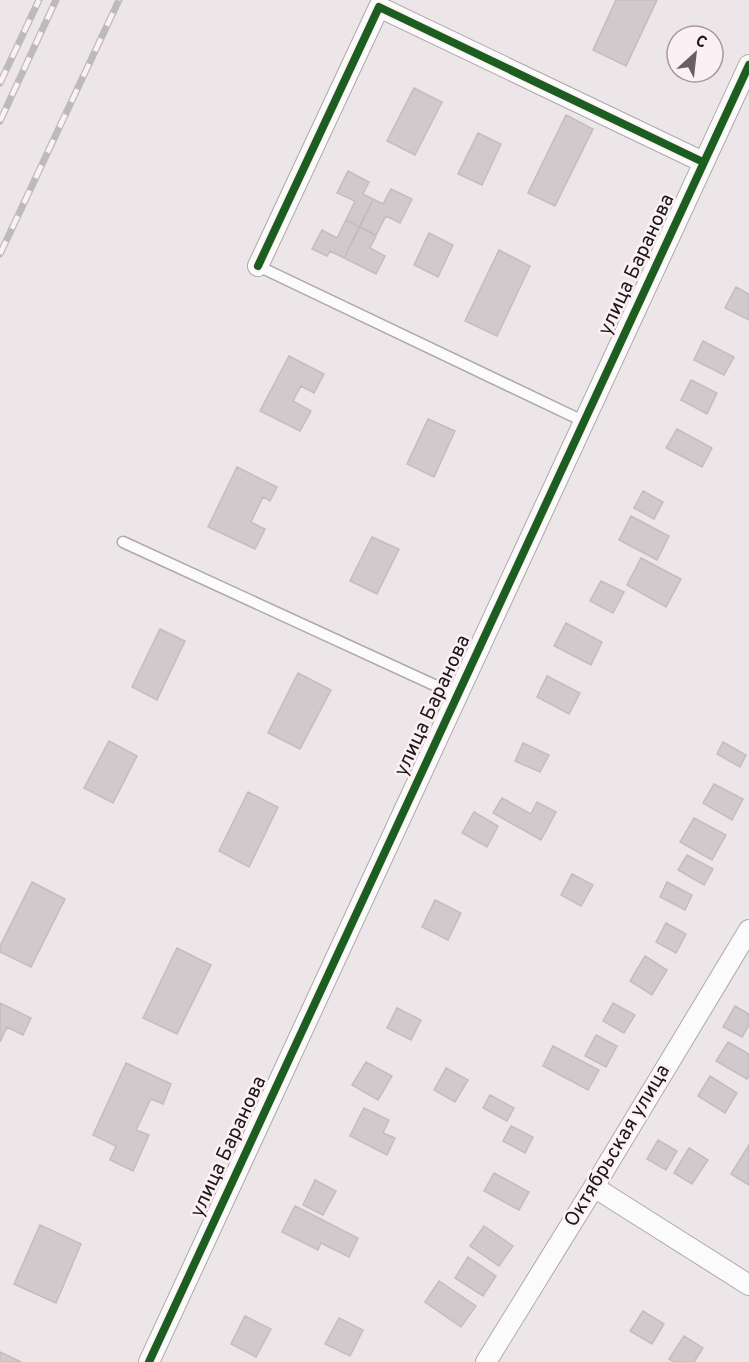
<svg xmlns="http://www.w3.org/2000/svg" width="749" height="1362" font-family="Overpass,sans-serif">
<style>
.building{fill:#d0cacc;stroke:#c3bdbe;stroke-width:1.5}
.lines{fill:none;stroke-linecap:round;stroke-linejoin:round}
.service-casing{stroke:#aea9aa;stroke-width:13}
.minor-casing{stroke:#aea9aa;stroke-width:22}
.service{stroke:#fcfbfc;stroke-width:10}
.minor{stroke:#fcfbfc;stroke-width:20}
.rail-casing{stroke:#bcbbbb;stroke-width:7}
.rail{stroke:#fdf0f4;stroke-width:4.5;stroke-dasharray:14;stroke-linecap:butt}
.cycleway-casing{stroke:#fdf0f4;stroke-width:11}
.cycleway{stroke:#1b5e20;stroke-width:8}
.labels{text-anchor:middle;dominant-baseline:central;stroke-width:5;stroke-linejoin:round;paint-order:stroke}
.street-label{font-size:20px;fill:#1c1819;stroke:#fdf0f4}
</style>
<rect width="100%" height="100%" fill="#ede6e8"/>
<path class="building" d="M616,0H657L626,66L593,50Z
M414,88L442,102L415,155L387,141Z
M566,115L593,129L555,206L528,193Z
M478,133L501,144L482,185L458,174Z
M348,171L369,182L363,194L373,199L359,227L346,220L355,201L337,193Z
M391,189L412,199L400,223L386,216L376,235L360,227L373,199L383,204Z
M346,220L359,227L344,258L330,251L327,256L312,249L322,230L337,238Z
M360,227L376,236L370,248L385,256L376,274L344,258Z
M429,233L453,245L438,277L414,265Z
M499,250L530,266L497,336L465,321Z
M736,287L749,294V320L725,308Z
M703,341L734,357L724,375L694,360Z
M289,356L324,374L314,393L301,386L293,401L311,411L300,431L260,411Z
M691,380L717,393L707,414L681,400Z
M428,419L455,431L434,477L407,464Z
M677,429L712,448L702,467L666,448Z
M237,467L277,487L270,501L263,497L251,522L265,529L255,549L208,527Z
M643,491L663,502L654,519L634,508Z
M631,516L669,536L657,560L619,540Z
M372,537L399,549L377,594L350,581Z
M641,558L681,579L666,607L627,585Z
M601,581L624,592L613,613L590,601Z
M566,623L602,642L591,665L554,646Z
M160,629L185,641L157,700L132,687Z
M298,673L331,690L300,749L268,733Z
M547,676L580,693L569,714L537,697Z
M109,741L137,756L113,803L84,788Z
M723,742L746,755L740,767L717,754Z
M523,743L549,755L540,772L515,761Z
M714,784L743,799L732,820L703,803Z
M248,792L278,807L249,867L219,851Z
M502,798L531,814L537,802L556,812L541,840L493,813Z
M474,812L498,826L487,847L462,833Z
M694,818L726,835L712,860L680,842Z
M687,855L713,869L704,885L678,870Z
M572,874L593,885L581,906L561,895Z
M32,882L65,899L31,967L0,952V946Z
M667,882L692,895L685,910L660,897Z
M435,900L461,913L448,940L422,927Z
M666,923L686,934L676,953L656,942Z
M177,948L211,965L177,1034L143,1018Z
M645,956L667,970L652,995L630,981Z
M0,1003L31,1018L23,1035L7,1027L0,1042Z
M613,1003L635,1015L624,1033L603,1021Z
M735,1006L749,1014V1025L742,1037L723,1027Z
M397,1008L421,1020L411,1040L387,1028Z
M596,1035L617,1046L606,1067L585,1056Z
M728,1042L749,1054V1076L747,1079L716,1061Z
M553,1046L599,1070L588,1090L543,1066Z
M366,1062L392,1076L378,1100L352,1085Z
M126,1063L171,1084L163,1104L151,1099L136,1130L149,1135L133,1171L110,1160L116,1146L93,1135Z
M446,1068L468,1080L455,1102L434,1090Z
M710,1076L737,1093L725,1113L698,1096Z
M490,1095L514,1108L507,1121L483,1108Z
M364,1108L389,1120L383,1133L395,1138L387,1155L350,1136Z
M511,1126L533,1137L525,1153L503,1141Z
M658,1140L677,1151L666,1170L647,1159Z
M749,1145V1185L731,1174Z
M689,1148L708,1160L692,1184L674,1173Z
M494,1173L529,1192L519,1210L484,1191Z
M315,1180L336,1191L323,1215L303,1205Z
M295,1206L358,1238L349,1257L321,1243L318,1250L282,1232Z
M40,1225L81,1244L56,1303L14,1284Z
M484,1226L513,1246L499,1266L470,1246Z
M468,1257L496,1276L483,1296L455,1278Z
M439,1281L476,1306L461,1327L425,1302Z
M643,1311L664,1324L652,1344L630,1331Z
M245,1316L271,1329L256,1357L231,1344Z
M339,1318L363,1330L350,1356L325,1344Z
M684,1336L703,1348L694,1362H674L669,1359Z
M0,1352L21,1362H0Z"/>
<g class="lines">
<defs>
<path id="service" d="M258,266L583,421
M123,542L456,695"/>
<path id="minor" d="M258,266L379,7L703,162
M594,1187L749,1285
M149,1362L749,65
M486,1362L594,1187L749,930"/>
</defs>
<use href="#service" class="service-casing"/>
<use href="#minor" class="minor-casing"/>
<use href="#service" class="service"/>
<use href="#minor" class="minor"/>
<defs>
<path id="rail" d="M0,83L39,0
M0,121L56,0
M0,254L119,0"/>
</defs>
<use href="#rail" class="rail-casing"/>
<use href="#rail" class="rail"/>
<defs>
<path id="cycleway" d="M258,266L379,7L703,162
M149,1362L749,65"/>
</defs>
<use href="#cycleway" class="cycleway-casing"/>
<use href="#cycleway" class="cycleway"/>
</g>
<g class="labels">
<g class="street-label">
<text transform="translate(637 265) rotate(-65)">улица Баранова</text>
<text transform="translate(433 706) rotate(-65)">улица Баранова</text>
<text transform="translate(618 1146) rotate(-59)">Октябрьская улица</text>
<text transform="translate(229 1147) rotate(-65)">улица Баранова</text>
</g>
</g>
<g transform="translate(695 54) rotate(27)"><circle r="28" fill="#fdf0f4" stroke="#a39a9c" stroke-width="1.5"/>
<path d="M0-4.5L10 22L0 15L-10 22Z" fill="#656061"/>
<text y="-9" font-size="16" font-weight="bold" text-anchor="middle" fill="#1c1819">С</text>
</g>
</svg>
